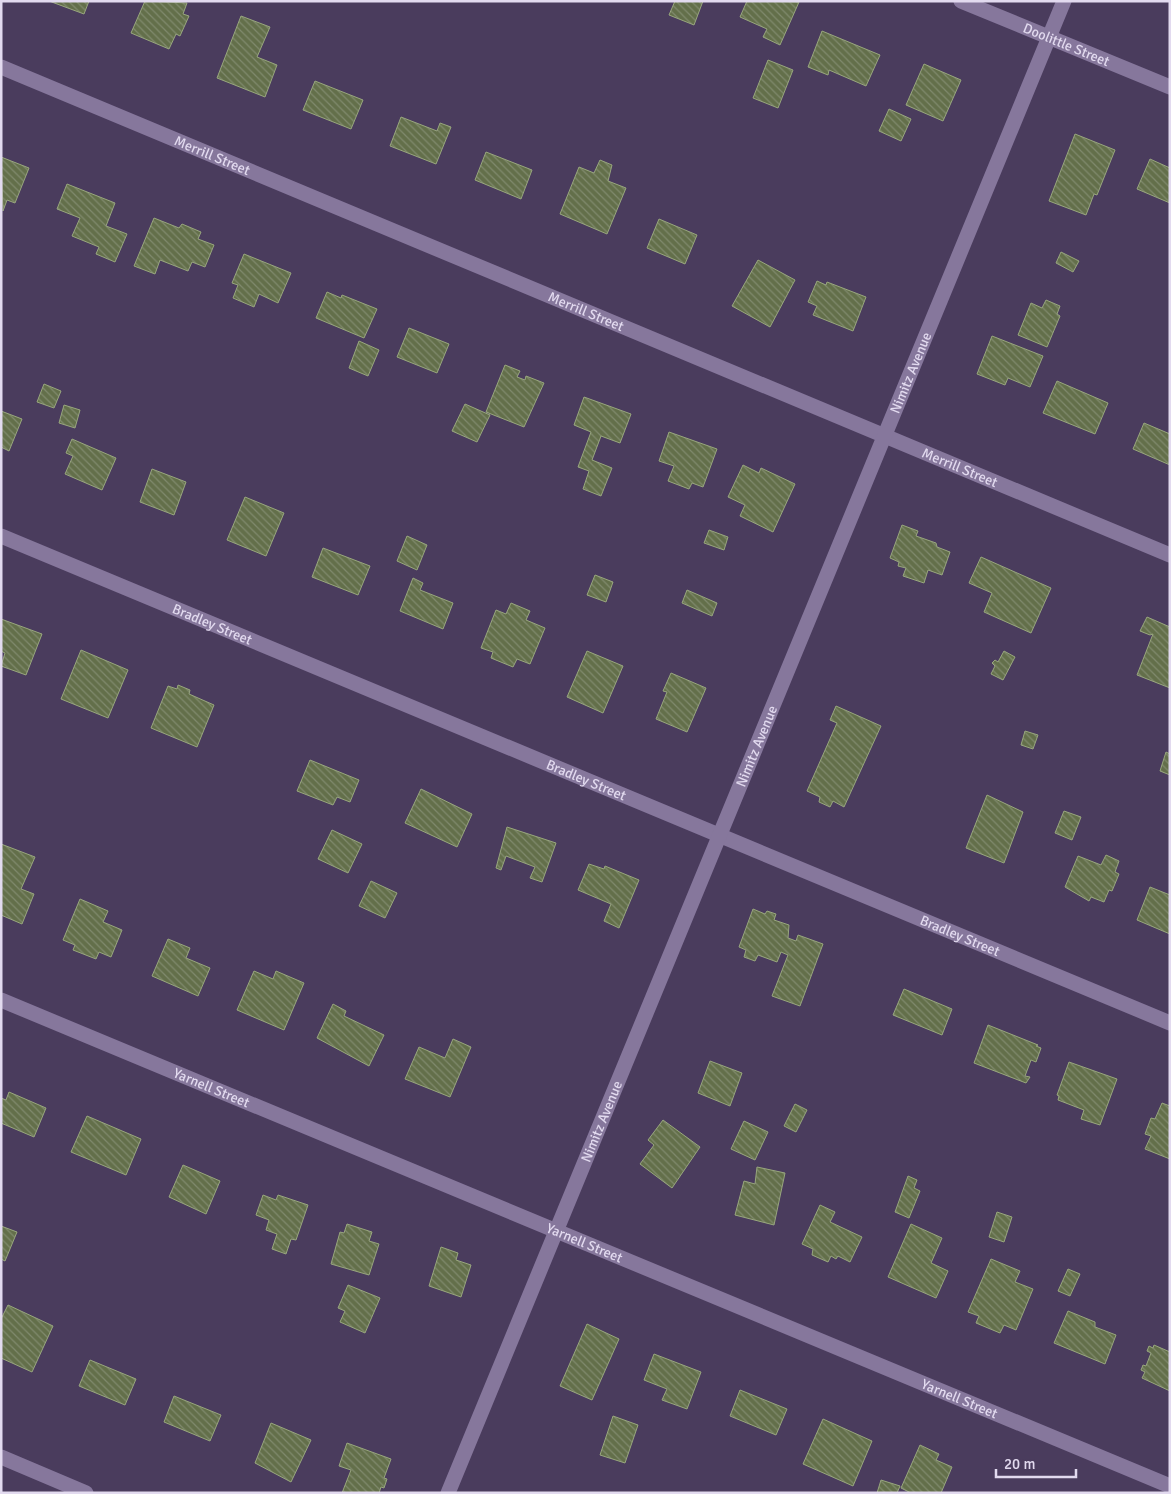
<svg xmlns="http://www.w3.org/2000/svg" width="1171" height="1494" font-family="Signika,sans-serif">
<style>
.building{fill:url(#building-back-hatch);stroke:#98a67e}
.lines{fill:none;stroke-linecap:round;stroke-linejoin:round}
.minor{stroke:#86779c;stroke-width:15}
.labels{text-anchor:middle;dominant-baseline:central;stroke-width:4;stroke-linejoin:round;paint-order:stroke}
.street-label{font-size:14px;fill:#e2daef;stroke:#4a3c5d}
</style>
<defs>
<pattern id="building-back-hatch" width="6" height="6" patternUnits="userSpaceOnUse" patternTransform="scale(1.25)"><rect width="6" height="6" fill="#636f4a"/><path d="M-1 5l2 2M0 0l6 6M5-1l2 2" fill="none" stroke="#808a6d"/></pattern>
</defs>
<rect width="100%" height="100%" fill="#4a3c5d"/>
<path class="building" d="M49,1H89L84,14Z
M145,1L187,3L183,14L189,16L180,36L176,34L169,49L131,33Z
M675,1H703L694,25L669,15Z
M747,1L799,2L780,45L763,37L767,29L740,17Z
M241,16L270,27L257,57L277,65L265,97L217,78Z
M822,31L880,55L866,86L829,70L828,75L808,67Z
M768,60L793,70L778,108L753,98Z
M924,64L961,80L943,121L906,105Z
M315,81L363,100L351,129L303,110Z
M889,109L911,119L901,141L879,131Z
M401,117L437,131L440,123L451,127L436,164L390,146Z
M1075,134L1115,150L1097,195L1094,194L1086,215L1049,201Z
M486,152L532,170L521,199L475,180Z
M1,157L29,168L15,203L7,200L3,211Z
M1150,159L1170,168V203L1137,189Z
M600,160L612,165L608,181L626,188L607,234L560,214L579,167L594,173Z
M67,184L115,203L106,226L127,234L115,262L96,254L99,247L72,236L80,218L57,209Z
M154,218L179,228L182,224L201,232L198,239L214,245L205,267L192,262L188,271L160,260L155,274L134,266Z
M659,219L697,235L685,264L647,248Z
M1061,252L1079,261L1073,272L1056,263Z
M244,254L291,273L278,303L259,294L254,307L233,298L238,285L232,283Z
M758,260L795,280L770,327L732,306Z
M817,281L826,285L827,282L866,297L853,331L813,315L817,306L808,302Z
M327,292L341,298L342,295L377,309L364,338L316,318Z
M1046,300L1060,306L1057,314L1060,316L1047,347L1018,335L1031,303L1042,308Z
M409,328L449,344L437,373L397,357Z
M992,336L1043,356L1030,387L1008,378L1005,385L977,374Z
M359,341L379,350L368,376L349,368Z
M505,365L520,371L517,377L525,380L526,376L544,383L524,427L486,412Z
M1057,381L1108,403L1095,434L1043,413Z
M44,384L61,391L54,408L37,402Z
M584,397L631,414L620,443L601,436L592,460L612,468L601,496L583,489L589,471L578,467L591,432L574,425Z
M465,404L490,415L477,442L452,431Z
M64,405L80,410L75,428L59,423Z
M1,411L22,419L9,451L1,447Z
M1144,423L1170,434V465L1133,449Z
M669,432L717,449L703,487L692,483L689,489L668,481L674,466L659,461Z
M72,439L116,458L102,490L65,474L73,456L66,453Z
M743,465L759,473L761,468L795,484L773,532L740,516L745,505L728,497Z
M152,469L186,482L174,515L140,502Z
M245,497L284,513L266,556L227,540Z
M902,525L918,531L916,536L936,543L937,547L950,552L942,575L928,570L924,583L903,576L906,568L898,566L899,562L890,558Z
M709,530L728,537L724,550L704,543Z
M407,536L427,545L417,570L397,561Z
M323,548L370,566L358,595L312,577Z
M981,557L1051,588L1031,633L984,612L992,593L969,583Z
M595,575L613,582L606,602L587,595Z
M413,578L423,583L420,590L453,603L443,629L400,611Z
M687,590L717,603L712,616L682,603Z
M511,603L530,611L526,620L545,628L530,664L517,659L513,667L491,658L493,652L481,648L496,610L506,614Z
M1147,617L1170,627V688L1137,675L1153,634L1150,635L1140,631Z
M1,619L42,634L26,675L1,666L5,653L1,651Z
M81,650L128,670L108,718L61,699Z
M587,651L623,666L603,713L567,697Z
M1004,651L1015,657L1003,680L991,674L995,666L992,663L995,660L998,662Z
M671,673L706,688L687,732L656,719L667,692L663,691Z
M178,685L190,690L189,694L214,705L197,747L151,728L168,686L177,689Z
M836,706L881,726L844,807L833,801L830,807L819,802L820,797L807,791L837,723L830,720Z
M1025,731L1038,735L1033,749L1021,745Z
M1166,752L1170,754V775L1160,771Z
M310,760L359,780L350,802L337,797L333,805L297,791Z
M421,789L472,814L457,847L405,823Z
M987,795L1023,812L1004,863L966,848Z
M1064,811L1081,817L1072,840L1055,833Z
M507,827L556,843L542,882L530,878L535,867L506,856L501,870L496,868Z
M332,830L362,844L348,873L318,859Z
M1,844L35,857L21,889L34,894L22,924L1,915Z
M1106,855L1119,861L1115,872L1119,874L1112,891L1109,890L1104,902L1091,897L1089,901L1065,887L1078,856L1101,865Z
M589,864L604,869L605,866L639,880L619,928L604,921L611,904L578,890Z
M371,881L397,893L385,918L359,906Z
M1150,887L1170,895V934L1137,920Z
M80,899L108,911L103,922L122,930L111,957L99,952L96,959L73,950L75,945L63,940Z
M753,909L765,914L767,911L776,914L774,920L789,925L788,938L796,941L798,935L823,944L800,1006L772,996L788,955L781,952L777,962L758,955L755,961L744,957L746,950L739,947Z
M168,939L190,948L186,958L210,968L198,996L152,976Z
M254,971L273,979L276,971L304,983L284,1030L237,1010Z
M904,989L952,1009L942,1035L893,1015Z
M333,1004L346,1011L344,1016L384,1035L369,1066L317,1038Z
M988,1025L1038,1045L1036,1046L1041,1048L1036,1062L1031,1060L1025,1076L1030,1077L1026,1083L974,1063Z
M453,1039L471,1047L450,1097L405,1079L419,1047L445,1058Z
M710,1061L742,1073L730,1106L698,1093Z
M1069,1062L1117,1079L1100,1125L1081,1119L1084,1110L1058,1100L1059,1096L1057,1095Z
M9,1092L46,1108L34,1137L1,1123V1098L6,1100Z
M1162,1103L1170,1106V1159L1145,1149L1151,1136L1145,1134L1151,1118L1155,1119Z
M795,1104L807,1110L796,1132L784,1126Z
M87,1116L141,1139L126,1175L71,1152Z
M663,1120L700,1147L672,1188L640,1164L654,1145L648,1140Z
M744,1121L768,1132L755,1160L731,1149Z
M183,1165L220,1181L206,1214L169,1197Z
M757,1167L785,1173L774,1225L735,1215L744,1181L755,1184Z
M908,1176L917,1180L914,1188L920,1191L909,1218L895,1212Z
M263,1195L276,1200L278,1195L308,1205L296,1240L291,1239L286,1254L272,1249L277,1234L266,1230L269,1220L256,1215Z
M820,1205L835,1212L830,1222L862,1237L850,1262L838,1256L836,1259L831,1256L828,1262L812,1255L813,1249L802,1244Z
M997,1212L1012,1217L1004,1242L989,1237Z
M347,1224L372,1232L369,1241L379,1244L369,1275L331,1264L340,1232L344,1233Z
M911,1224L942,1238L931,1263L948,1271L936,1298L888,1277Z
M1,1226L17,1232L5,1261L1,1259Z
M441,1247L458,1253L456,1260L471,1265L461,1297L429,1286Z
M991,1259L1020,1271L1015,1282L1033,1289L1016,1330L1004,1325L1000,1333L976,1323L979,1316L968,1312Z
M1068,1269L1080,1274L1070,1296L1058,1291Z
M348,1285L380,1298L365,1333L340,1322L345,1311L338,1308Z
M8,1305L53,1326L32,1372L1,1358V1319Z
M1068,1311L1095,1322V1327L1116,1335L1105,1364L1054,1343Z
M587,1324L619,1339L592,1400L560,1386Z
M1154,1345L1170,1352V1391L1142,1378L1145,1372L1141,1370L1143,1365L1146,1366L1151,1353L1147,1351L1149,1346L1153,1348Z
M654,1354L701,1372L687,1409L662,1400L667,1389L644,1380Z
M90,1360L136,1379L125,1405L79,1386Z
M740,1390L787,1409L776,1435L730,1416Z
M174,1396L221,1415L210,1441L164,1422Z
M613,1416L638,1425L625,1463L600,1455Z
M823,1419L872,1441L853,1486L803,1464Z
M271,1423L311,1440L291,1482L255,1463Z
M347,1443L391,1459L384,1478L387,1479L384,1488L381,1487L379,1493H342L351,1470L339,1466Z
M920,1445L939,1454L936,1460L952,1467L941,1493H911L901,1488Z
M881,1480L900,1486L897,1493H877Z"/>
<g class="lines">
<g class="minor">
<path id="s1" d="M961,1L1170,87"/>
<path id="s2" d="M1,67L1170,555"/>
<path id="s3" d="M1,536L1170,1023"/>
<path id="s4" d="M1,1000L1170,1486"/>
<path d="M1,1457L86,1493"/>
<path id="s5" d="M448,1493L1064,1"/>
</g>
</g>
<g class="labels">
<g class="street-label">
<text stroke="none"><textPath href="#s1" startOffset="114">Doolittle Street</textPath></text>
<text stroke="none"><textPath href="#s2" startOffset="229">Merrill Street</textPath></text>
<text stroke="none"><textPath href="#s2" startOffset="634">Merrill Street</textPath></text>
<text stroke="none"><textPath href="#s5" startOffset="1212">Nimitz Avenue</textPath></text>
<text stroke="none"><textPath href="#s2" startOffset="1039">Merrill Street</textPath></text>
<text stroke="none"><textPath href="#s3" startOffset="229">Bradley Street</textPath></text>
<text stroke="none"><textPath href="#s5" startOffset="808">Nimitz Avenue</textPath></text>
<text stroke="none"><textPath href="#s3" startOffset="634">Bradley Street</textPath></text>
<text stroke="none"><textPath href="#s3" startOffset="1039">Bradley Street</textPath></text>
<text stroke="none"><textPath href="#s4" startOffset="228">Yarnell Street</textPath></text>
<text stroke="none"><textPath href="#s5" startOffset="402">Nimitz Avenue</textPath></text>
<text stroke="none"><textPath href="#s4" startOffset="632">Yarnell Street</textPath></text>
<text stroke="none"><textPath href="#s4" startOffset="1038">Yarnell Street</textPath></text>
</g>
</g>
<rect width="1171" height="1494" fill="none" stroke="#e2daef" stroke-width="5"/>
<path d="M996 1469v8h80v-8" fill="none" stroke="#e2daef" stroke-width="2.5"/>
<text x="1004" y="1469" font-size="15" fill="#e2daef" stroke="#4a3c5d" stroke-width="4" paint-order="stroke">20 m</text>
</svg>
